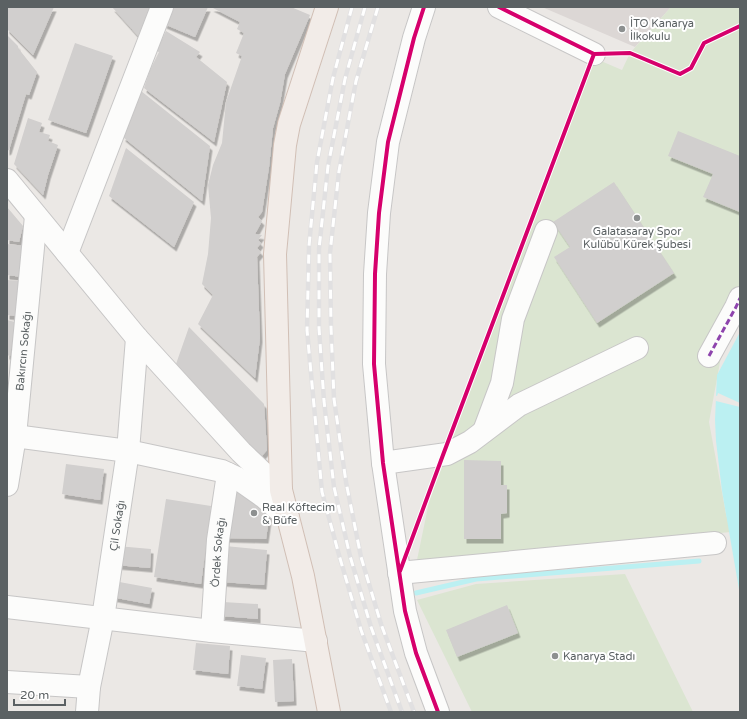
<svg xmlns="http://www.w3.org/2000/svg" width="747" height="719" font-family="'Varela Round',sans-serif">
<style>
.education{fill:#dcd7d5}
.green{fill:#dbe5d1}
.water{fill:#bbf0f2}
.pier{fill:#ebe8e5}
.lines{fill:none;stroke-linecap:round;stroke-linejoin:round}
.stream{stroke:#bbf0f2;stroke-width:5}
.building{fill:#d1cfce;filter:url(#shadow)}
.minor-casing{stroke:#c7c6c6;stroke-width:24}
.major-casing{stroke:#d1bfb5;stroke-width:24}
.minor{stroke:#fcfcfb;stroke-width:22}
.major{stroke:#f2ece8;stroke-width:22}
.rail-casing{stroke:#e1e0e1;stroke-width:4.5}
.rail{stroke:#fff;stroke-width:3;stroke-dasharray:9;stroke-linecap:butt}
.quiet{stroke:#8e44ad;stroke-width:3;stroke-dasharray:6 3;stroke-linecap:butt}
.cycleway-casing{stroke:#fff;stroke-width:6}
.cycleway{stroke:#d6006c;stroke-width:4}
.poi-dot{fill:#8d9090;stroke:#fff;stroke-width:1.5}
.labels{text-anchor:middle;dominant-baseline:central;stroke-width:4;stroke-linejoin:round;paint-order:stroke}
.poi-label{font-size:11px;fill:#5b6163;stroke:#fff;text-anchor:start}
.street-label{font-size:11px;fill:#5b6163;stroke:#fff}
</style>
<defs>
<filter id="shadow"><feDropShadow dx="2.5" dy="4.5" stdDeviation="0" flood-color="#0004"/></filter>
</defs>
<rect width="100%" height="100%" fill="#ebe8e5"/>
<path class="education" d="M542,7H671L635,47Z"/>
<path class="green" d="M671,7H740V316L723,346L709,422L726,514L731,532L417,560L429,502L594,58L622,70L630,53Z
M625,574L693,712H472L417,600L476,584Z"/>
<path class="water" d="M740,332V595L722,491L716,441L715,420L717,375Z"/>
<path class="pier" d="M718,393L740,403V407L716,401V398L714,397V395L717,396Z"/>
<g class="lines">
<path class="stream" d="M416,593L476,579L699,561"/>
</g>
<path class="building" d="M7,7H54L33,55L7,29Z
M112,7H150L139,37Z
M171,7H208L195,37L164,24Z
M211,7H291L310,15L285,74L280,103L273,128L269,167L262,212L258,217L262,221L255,234L262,235L258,240L261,243L257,248L261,252L257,257L260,338L255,378L198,324L213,295L202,284L208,254L211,218L208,185L213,165L222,143L226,102L242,56L236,53L244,33L237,29L240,22Z
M166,31L200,52L196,57L227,82L214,142L144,88L150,70L159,52L156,51Z
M7,35L18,46V48L37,72L29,95L26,94L9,150L7,151Z
M75,43L113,56L86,133L48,120Z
M141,91L210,146L202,201L123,137Z
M28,118L42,123L39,132L50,135L48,141L58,145L48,175L43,195L14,164Z
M678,131L740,156V212L703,197L713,174L668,156Z
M126,148L194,202L174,247L109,196Z
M614,182L674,273L597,323L554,257L570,247L553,222Z
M7,207L23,226L19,242L7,240Z
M7,244L26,246L22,277L7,275Z
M7,280L21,281L17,316L7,315Z
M7,320L15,322L10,356L7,355Z
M189,327L264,404L267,450L261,457L244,447L176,364Z
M464,460L501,461V485H507V513L501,514V539H464Z
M66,464L104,469L100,500L62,494Z
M228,482L270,511L266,539L224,538Z
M166,499L211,506L201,584L154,577Z
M117,546L151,549L150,568L116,565Z
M225,546L267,550L264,585L222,582Z
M114,581L152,588L149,604L111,597Z
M223,602L258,604V619L222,616Z
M507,605L518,633L457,657L446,630Z
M196,643L230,646L228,674L193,670Z
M241,655L266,658L262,689L237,686Z
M292,659L294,701L275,702L273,660Z"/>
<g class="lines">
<defs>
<g id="minor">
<path d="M424,7L414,38L388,142L379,213L375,274L374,364L383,463L405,611L416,653L438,712"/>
<path d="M499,7L594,54"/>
<path d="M7,180L137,338L241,452L281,490"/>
<path d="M67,253L162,7"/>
<path d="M709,356L736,307L740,298"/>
<path d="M484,431L502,383L513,319L546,231"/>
<path d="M7,435L128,451L222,471L237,478L264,497L288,518"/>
<path d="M383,463L447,454L470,442L519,405L637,348"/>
<path id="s1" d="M7,485L15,436L36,216"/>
<path d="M399,573L715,543"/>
<path d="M7,607L212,631L316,641"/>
<path id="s2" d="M212,631L218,540L228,474"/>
<path d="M7,682L89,687"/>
<path id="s3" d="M87,712L89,687L103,618L128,451L137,338"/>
</g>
<path id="major" d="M327,7L289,124L285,145L275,254L281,490L303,576L329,712"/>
</defs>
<use href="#minor" class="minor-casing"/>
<use href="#major" class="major-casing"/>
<use href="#minor" class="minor"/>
<use href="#major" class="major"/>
<defs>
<path id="rail" d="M352,7L333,78L317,162L309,246L307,330L322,492L339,555L361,630L391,712
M365,7L345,79L328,166L319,249V328L324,401L334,487L350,556L371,627L402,712
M378,7L356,81L339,171L330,253L331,327L334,399L346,482L361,557L381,624L414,712"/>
</defs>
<use href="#rail" class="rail-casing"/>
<use href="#rail" class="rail"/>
<path class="quiet" d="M709,356L736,307L740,298"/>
<defs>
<path id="cycleway" d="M424,7L414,38L388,142L379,213L375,274L374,364L383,463L405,611L416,653L438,712
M499,7L594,54L630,53L680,74L691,68L704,43L740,26
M400,571L443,455L594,54"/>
</defs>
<use href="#cycleway" class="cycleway-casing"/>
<use href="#cycleway" class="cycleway"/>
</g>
<g class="poi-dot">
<circle cx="622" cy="29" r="4"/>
<circle cx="637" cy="218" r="4"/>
<circle cx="254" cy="513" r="4"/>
<circle cx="555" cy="656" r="4"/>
</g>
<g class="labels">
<g class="poi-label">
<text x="630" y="23">İTO Kanarya<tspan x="630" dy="13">İlkokulu</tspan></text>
<text x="637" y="231" text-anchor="middle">Galatasaray Spor<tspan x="637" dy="13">Kulübü Kürek Şubesi</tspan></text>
<text x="262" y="507">Real Köftecim<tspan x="262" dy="13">&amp; Büfe</tspan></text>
<text x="563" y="656">Kanarya Stadı</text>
</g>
<g class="street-label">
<text stroke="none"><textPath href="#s1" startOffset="135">Bakırcın Sokağı</textPath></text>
<text stroke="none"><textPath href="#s3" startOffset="189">Çil Sokağı</textPath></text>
<text stroke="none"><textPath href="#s2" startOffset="79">Ördek Sokağı</textPath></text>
</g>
</g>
<rect width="747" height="719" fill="none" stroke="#5b6163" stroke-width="16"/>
<path d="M14 699v6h51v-6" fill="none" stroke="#5b6163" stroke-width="2"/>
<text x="20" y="699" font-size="12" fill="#5b6163" stroke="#ffffff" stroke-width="3" paint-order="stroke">20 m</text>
</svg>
